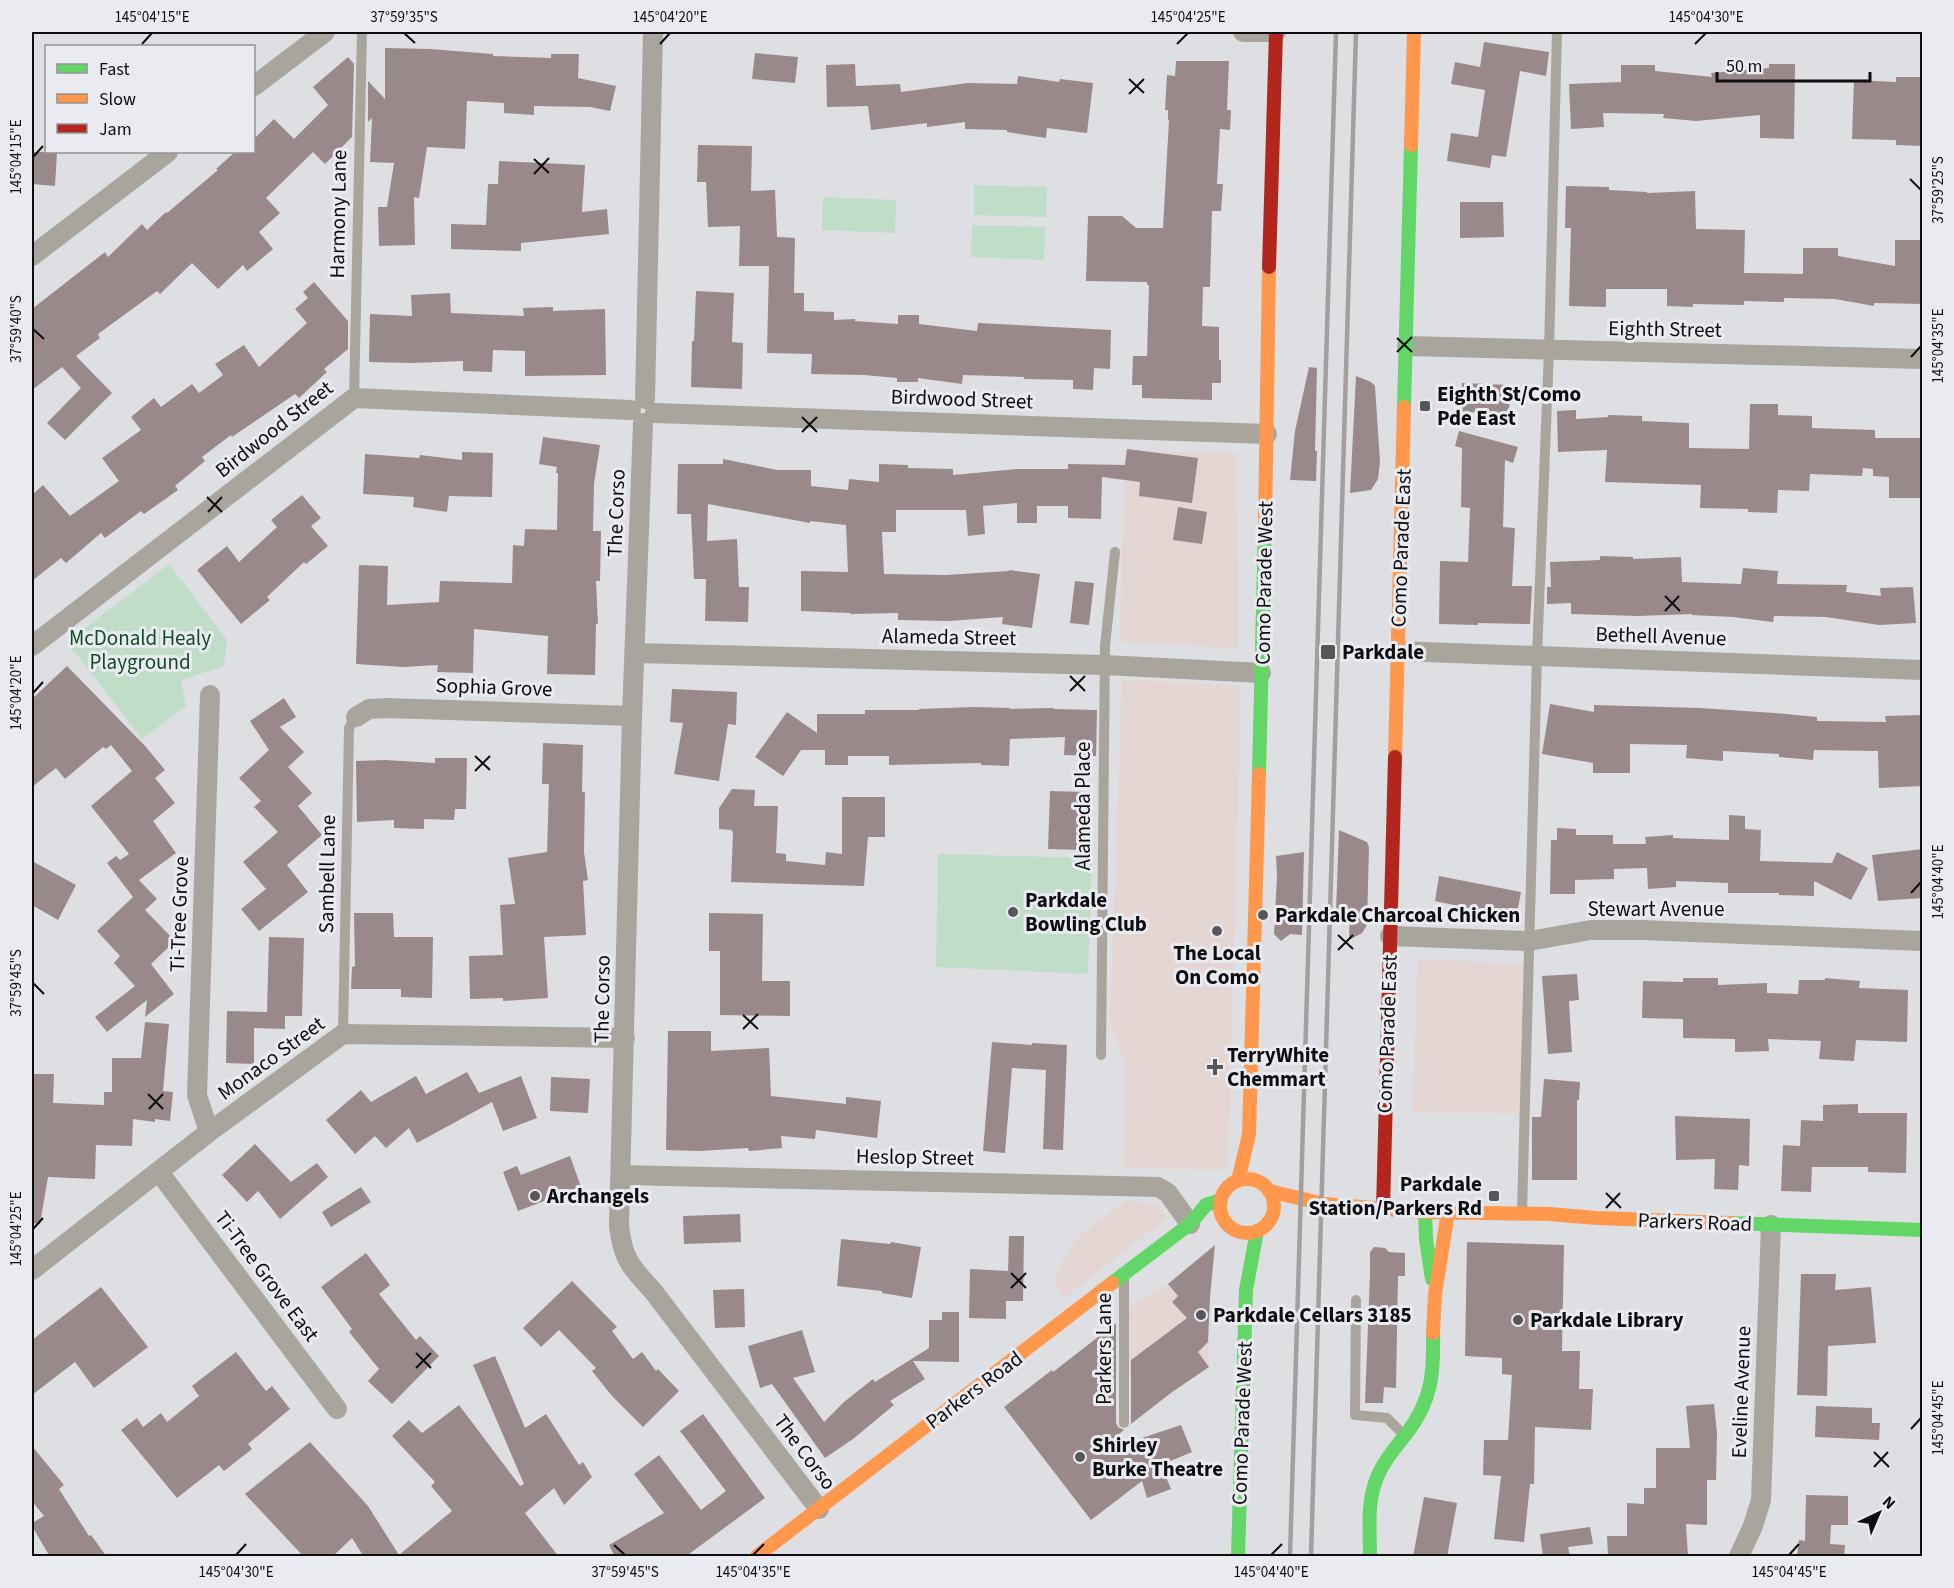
<svg xmlns="http://www.w3.org/2000/svg" width="1954" height="1588" font-family="'Source Sans 3',sans-serif">
<style>
.commercial{fill:#e3d6d3}
.green{fill:#c0ddc7}
.building{fill:#9a898b}
.lines{fill:none;stroke-linecap:round;stroke-linejoin:round}
.lane{stroke:#aaa59c;stroke-width:10}
.street{stroke:#aaa59c;stroke-width:20}
.fast{stroke:#63d668;stroke-width:14}
.slow{stroke:#ff974d;stroke-width:14}
.jam{stroke:#b3261e;stroke-width:14}
.rail{stroke:#a29f9c;stroke-width:4.5}
.ticks{fill:none;stroke:#0e0e10;stroke-width:2}
.poi-dot{fill:#57575a;stroke:#eaebf1;stroke-width:2}
.labels{text-anchor:middle;dominant-baseline:central;stroke-width:6;stroke-linejoin:round;paint-order:stroke}
.street-label{font-size:21px;fill:#0e0e10;stroke:#eaebf1}
.poi-label{font-size:21px;font-weight:bold;fill:#0e0e10;stroke:#eaebf1;text-anchor:start}
.park-label{font-size:21px;fill:#0f4d24;stroke:#eaebf1}
.neatline{fill:none;stroke:#0e0e10;stroke-width:2}
.ticks-label{font-size:15px;text-anchor:middle;fill:#0e0e10}
</style>
<rect width="100%" height="100%" fill="#dedfe2"/>
<path class="commercial" d="M1125,451L1237,453L1238,648L1120,642Z
M1122,680L1241,686L1228,1170L1123,1168L1125,1065L1110,1021Z
M1418,959L1523,964L1522,1114L1412,1111Z
M1127,1200L1157,1205L1167,1218L1064,1298L1055,1286L1059,1266L1081,1234Z
M1210,1247L1214,1255L1209,1318V1367L1131,1423L1129,1307L1168,1284L1209,1250Z"/>
<path class="green" d="M974,185L1047,187L1046,217L974,215Z
M823,197L896,200L895,233L822,230Z
M972,225L1045,227L1044,260L971,257Z
M169,564L227,640L224,666L181,680L186,706L142,739L67,642Z
M938,854L1092,858L1088,974L936,967Z"/>
<path class="building" d="M1484,42L1549,52L1546,76L1520,71L1506,157L1492,155L1490,168L1447,161L1451,133L1478,137L1485,90L1451,84L1455,62L1480,67Z
M385,48L430,49L493,54V56L551,58V54H579L578,78L616,86L610,111L590,107L534,106V115L504,113V103L467,101L465,149L427,147L419,198L414,197L415,245L379,246L378,207H387L394,163L370,162L372,118L368,122V81L385,99Z
M755,53L798,57L795,83L752,79Z
M348,57L354,64L352,137L325,164L313,152L266,198L280,213L259,232L273,249L247,271L243,265L218,289L192,263L160,294L157,291L98,334L100,338L76,356L112,393L65,440L47,423L81,388L62,367L32,390V309L105,252L108,257L142,224L147,230L166,212L167,213L218,170L216,169L235,152H254V139L274,119L294,139L328,105L313,87Z
M1176,61H1229L1227,110H1231L1230,130L1220,129L1217,184H1223L1221,211H1212L1210,287H1203L1202,326L1219,327V360H1221V383H1212V400L1142,398V385H1132L1133,356H1147L1149,285H1147V282L1086,281L1088,216H1122L1136,228H1163L1169,120H1168V110H1165L1167,75L1175,76Z
M855,64L856,86L900,84L901,92L968,83L1017,84L1018,76L1059,82L1060,79L1093,83L1087,133L1047,128L1046,138L1007,132V130L965,129V122L927,127V123L871,130L868,106L827,107L826,65Z
M1769,64H1795L1794,139L1760,138V115L1696,121L1663,118L1664,114L1603,113L1604,127L1571,129L1569,84L1621,82V65H1655V71L1712,77L1711,73L1769,68Z
M1896,77H1923V146L1896,145V140L1852,139L1854,80L1896,82Z
M698,145L752,146L751,191L775,190L777,237L795,238L794,293H804V311L834,312V320L855,319V321L898,324V315H919V324L977,331L978,323L1111,330L1110,369L1094,368L1093,390L1073,389V380L1024,379V377L963,375L962,384L918,378V382H897V378L864,375L811,374L812,354L767,353L769,266H739L740,226L708,227L706,182H697Z
M32,152H57L55,186L32,184Z
M499,161L585,165L582,212L607,209L609,234L521,243V251L451,249V224L486,225L488,184H498Z
M1566,186L1609,187V190L1647,192V193L1695,191L1696,229L1745,230L1744,273L1803,274V248H1838V256L1895,266V240H1923V304L1874,303V306L1835,299L1784,298V302L1744,301V305L1693,304V307L1667,306V289H1606V307L1569,306L1571,228H1565Z
M1460,202H1503L1504,237L1460,238Z
M314,282L348,321V349L324,369L327,372L299,398L295,394L232,437L231,435L202,457L205,461L175,486L178,490L144,514L141,511L105,538L101,533L66,563L61,558L32,581V495L43,485L70,516L119,481L102,458L141,430L131,417L154,398L161,407L192,384L199,393L223,375L215,364L244,345L259,367L307,323L295,309L308,298L303,292Z
M696,291L734,293L732,342L743,343L742,389L691,387L692,341H694Z
M450,293L451,313L524,316L523,308L553,307V311L605,309L606,375L525,376V351L493,350L492,372L463,371V361L413,363L369,362L370,314L412,316L411,295Z
M1309,367L1317,368L1315,451H1317L1316,481L1290,480L1295,431Z
M1356,376L1371,382L1375,386L1380,462L1378,479L1371,490L1350,493Z
M1462,383L1510,385L1509,413L1461,412Z
M1750,404H1778V415L1812,416V428L1875,430V438H1923V498H1889V477L1873,476V469L1863,468L1862,476L1810,474L1809,491L1778,490L1777,513L1748,512V509L1700,508L1701,485L1605,482L1607,450L1558,452L1557,411L1576,410V419L1608,417V415L1642,416V421L1689,423V448L1749,449Z
M1459,431L1518,447L1513,463L1505,460L1503,527L1515,528L1512,586H1532L1530,624L1478,623V625L1439,624L1440,561L1468,562L1470,508L1461,507L1462,448L1455,446Z
M543,437L600,445L594,484L593,531H601L600,581H596L598,624H596L595,675L547,674L548,636L474,629L473,673L437,672L438,665L403,667L356,664L359,565L388,566L387,605L439,602L440,581L512,583L513,545L524,546L525,529L557,530L558,473H556L557,467L539,464Z
M1127,449L1198,458L1192,503L1139,496L1140,482L1102,477L1101,519L1068,518V506H1037V523H1017V503L983,506L985,534L968,536L966,510H896V532H882L884,574L946,575L1009,571V570L1040,574L1032,628L1002,624L1003,617L949,621L898,620V613L850,614V613L801,611V571L848,572L846,525L810,521V523L708,504L707,541L737,539L739,587H749L748,622L705,621L706,579H694L691,514H677L678,464H723V459L777,470H811V486L848,490L849,479L879,482V464L908,465V468L953,469V475L1017,469H1068V464L1125,465Z
M462,452L493,453L492,497L449,496L447,512L413,507L414,497L363,494L365,454L419,458L420,455L462,460Z
M302,495L321,518L311,526L328,546L306,564L304,562L267,597L270,600L241,624L197,570L227,546L239,562L277,527L271,520Z
M1178,507L1207,512L1202,544L1173,540Z
M1600,556L1633,557V559L1681,557L1682,582L1741,584L1743,568L1778,571L1777,584L1847,585L1846,592L1881,596L1880,588L1913,587L1916,623L1879,625L1826,617L1774,616L1773,622L1733,617L1692,615V614L1638,616L1571,614V603L1547,604V587H1551L1550,562L1600,560Z
M1075,581L1094,583L1089,625L1070,623Z
M67,666L146,747L165,770L155,778L175,803L153,821L176,853L139,880L157,899L145,910L175,941L151,964L174,994L145,1017L147,1000L107,1032L95,1017L135,986L114,963L120,956L97,931L133,897L107,863L116,856L120,860L129,854L91,806L132,771L111,745L106,749L103,747L65,779L56,768L32,787V699Z
M672,689L737,692L736,725L728,724L719,781L674,774L683,723L670,722Z
M284,698L296,717L280,727L304,752L288,767L312,793L298,806L322,835L287,865L308,892L259,931L241,909L266,889L243,862L278,832L254,807L261,801L239,778L269,750L250,721Z
M1550,704L1594,712V705L1700,708L1774,713L1817,717V721L1886,722L1885,716L1923,715V786L1879,788L1878,751L1814,750L1813,760L1779,757V754L1723,751V761L1686,758L1687,745L1630,744V773H1593V763L1542,754Z
M973,707L1010,708V709L1054,708V709L1097,710L1096,756L1064,755L1065,737L1010,739L1009,766L981,765V763L889,765V756H848V765H825V750H801L783,776L755,757L787,712L817,733V714H865V710H919V709Z
M543,743L583,745L582,792H585L584,852L588,880L583,881L586,935L544,937L548,998L503,1001V998L470,999L469,956L503,955L500,905L515,904L508,858L547,852L549,784H542Z
M435,758H467L466,809H455L454,820L424,819V829L394,828V820L357,822L356,761L385,760L435,763Z
M732,789L755,790L754,806H778L776,853L786,854V861L825,865L826,852L842,854V797H885V837H868L864,886L731,882L733,832L731,830L719,829V808Z
M1050,791L1084,792L1082,850L1048,849Z
M1729,815L1745,816V829L1761,830L1760,861L1832,863L1837,852L1868,868L1851,900L1814,881V896L1779,895V893H1728V883L1676,881V887L1648,889L1647,868L1614,869V879L1575,880V894H1550L1551,840H1557V828L1576,829V835H1613V844H1646L1645,837L1673,835V838L1729,840Z
M1339,830L1367,842L1369,847L1367,925L1362,933L1349,940L1350,912H1336Z
M1923,849V898L1878,901L1872,855Z
M1304,852L1302,935L1290,934L1281,941L1274,934L1277,876L1276,856Z
M32,861L76,885L58,920L32,905Z
M1439,876L1521,892L1516,918L1435,901Z
M354,913H393L394,937H433L432,998L401,997V989H351L352,967L355,966Z
M709,913L763,914L762,981H790V1016L720,1015V951H709Z
M269,937L304,938L302,1016H285V1029L254,1028V1064L226,1063L227,1011L267,1012Z
M1577,974L1579,1000L1569,1001L1572,1052L1548,1054L1542,976Z
M1683,978H1718V985L1767,983V993L1798,994L1799,980H1825V978L1860,981L1859,988L1908,990L1907,1042L1856,1040L1854,1061L1819,1059L1821,1041L1768,1039L1769,1051L1735,1052V1039L1683,1038V1019L1642,1018L1643,981L1683,982Z
M145,1022L169,1024L163,1091L173,1092L170,1121L155,1119V1122L133,1119L132,1146L96,1145L95,1179L48,1177L40,1224L32,1223V1074H54L53,1103L104,1105V1092H112V1058H141Z
M668,1031H711V1051L769,1048L771,1096L846,1104V1097L881,1101L877,1138L816,1130L815,1139L781,1136L782,1148L749,1151L748,1148L699,1151L666,1150Z
M992,1042L1032,1045V1043L1067,1045L1063,1150L1043,1149L1046,1070L1012,1068L1005,1153L983,1151Z
M467,1072L479,1093L521,1076L537,1118L503,1131L492,1102L417,1143L409,1128L386,1148L375,1136L355,1154L326,1120L361,1090L371,1102L416,1076L426,1094Z
M551,1077L590,1079L588,1113L550,1111Z
M1544,1079L1580,1082L1579,1100H1577V1180H1532V1117H1541Z
M1858,1104V1113H1907L1906,1173L1868,1172V1167H1812L1811,1192L1781,1191L1783,1145L1800,1146L1801,1120L1823,1121V1105Z
M1675,1116L1750,1119L1749,1166L1739,1165L1738,1190L1714,1189L1715,1159L1676,1160Z
M255,1144L291,1182L317,1163L328,1177L280,1219L258,1191L247,1202L222,1175Z
M570,1156L581,1187L518,1211L503,1172L517,1166L521,1175Z
M361,1187L371,1202L331,1227L322,1212Z
M740,1214L741,1242L684,1244L683,1216Z
M1009,1236H1024L1023,1301H1006V1319L969,1318L970,1269L1008,1271Z
M841,1239L890,1244L891,1242L921,1247L912,1298L882,1293V1291L837,1286Z
M1467,1242L1564,1245L1562,1351H1580L1579,1389H1593L1591,1430L1535,1427L1534,1484H1530L1524,1542L1494,1539L1501,1476L1483,1475L1484,1440H1508L1512,1375L1502,1374V1358L1465,1356Z
M1215,1245L1210,1296L1208,1342L1198,1352L1209,1367L1172,1392L1131,1424V1360L1187,1318L1172,1302L1178,1296L1168,1284Z
M1374,1247L1385,1248L1389,1252L1405,1253V1276H1398L1396,1388L1384,1387L1383,1403H1365L1370,1275V1252Z
M366,1253L390,1285L379,1294L416,1340L420,1336L439,1356L392,1404L368,1381L379,1369L349,1332L352,1329L321,1287Z
M1801,1274H1836L1835,1290L1871,1287L1876,1343L1828,1346L1827,1396L1797,1395Z
M572,1281L617,1327L612,1331L633,1359L642,1352L656,1371L658,1369L679,1391L643,1427L612,1396L592,1371L596,1368L559,1330L541,1347L523,1328Z
M101,1287L148,1347L94,1388L75,1362L32,1395V1340Z
M744,1289L745,1327L715,1328L713,1290Z
M942,1312H959V1362L913,1361L925,1379L890,1401L894,1405L853,1439L825,1458L772,1384L760,1388L748,1346L802,1330L815,1372L793,1378L824,1422L844,1402L873,1379L875,1382L929,1348V1320H942Z
M1116,1323V1423L1118,1427L1124,1430L1094,1454L1181,1425L1192,1452L1161,1465L1171,1489L1147,1498L1142,1481L1091,1520L1004,1407L1052,1370L1053,1372Z
M236,1352L266,1391L272,1386L290,1409L248,1444L252,1449L224,1471L219,1465L177,1498L121,1430L137,1418L143,1427L161,1413L167,1422L199,1396L192,1386Z
M495,1356L525,1428L546,1414L579,1465L583,1462L592,1477L564,1505L554,1488L525,1513L559,1557H364L352,1538L332,1557H304L245,1494L310,1442L368,1506L399,1555L452,1511L431,1486L435,1482L392,1436L409,1420L422,1433L459,1405L520,1486L524,1484L473,1365Z
M1714,1404L1717,1433L1716,1480H1707V1525L1686,1524L1688,1557H1608L1607,1536H1627V1503L1644,1504V1488H1656V1448H1690L1686,1406Z
M1816,1406L1872,1408V1423H1880L1879,1440L1815,1437Z
M703,1414L765,1498L685,1557H615L609,1545L664,1513L634,1474L659,1455L701,1510L726,1491L680,1431Z
M32,1446L64,1485L59,1489L89,1536L91,1535L107,1557H50L32,1526V1523L44,1516L32,1501Z
M1806,1495L1848,1496V1525H1831L1830,1544L1845,1545L1844,1557H1797L1799,1540L1805,1541Z
M1424,1497L1457,1503L1447,1557H1413Z
M1590,1527L1593,1544L1568,1547L1570,1557H1543L1540,1534Z"/>
<g class="lines">
<path class="lane" d="M354,398L362,32
M343,1034L349,728L356,717
M1101,1055L1105,646L1115,552
M1522,1212L1537,656L1549,350L1557,32
M1356,1300L1355,1415L1387,1418L1404,1435
M1124,1423V1279"/>
<path class="street" d="M1243,32H1276
M254,86L325,32
M32,256L168,152
M1407,346L1922,359
M645,399L653,32
M655,413L1267,434
M643,423L632,716L619,1226C623,1260 631,1267 653,1291L819,1509
M32,646L354,398L631,410
M1398,651L1922,670
M635,653L1105,665L1261,673
M356,717L369,709L387,708L632,716
M1390,936L1529,941L1591,930H1642L1922,941
M209,1132L197,1095L210,695
M159,1172L337,1409
M622,1175L1158,1187L1168,1193L1190,1224
M32,1270L209,1132L343,1034L625,1038
M1739,1556L1753,1526L1761,1500L1771,1225"/>
<path class="fast" d="M1404,407L1411,145
M1259,774L1265,524
M1425,1212L1426,1239L1432,1279
M1730,1223L1922,1230
M1112,1283L1190,1224L1206,1205L1221,1200
M1238,1556L1246,1290L1257,1231
M1370,1556C1370,1532 1367,1506 1375,1483C1381,1464 1395,1448 1407,1433C1432,1400 1434,1373 1433,1333"/>
<path class="slow" d="M1411,145L1414,32
M1265,524L1269,267
M1395,757L1404,407
M1220 1206a27 27 0 1 1 54 0a27 27 0 1 1-54 0Z
M1238,1181L1249,1134L1259,774
M1269,1191L1324,1204L1425,1212L1549,1214L1597,1218L1730,1223
M1433,1333L1435,1294L1448,1212
M757,1556L1112,1283"/>
<path class="jam" d="M1269,267L1276,32
M1383,1209L1395,757"/>
<path class="rail" d="M1290,1556L1336,32
M1311,1556L1356,32"/>
</g>
<path class="ticks" d="M404,33L415,43M142,44L152,33M660,44L670,33M1177,44L1188,33M1695,44L1706,33M1129,79L1144,93M1129,94L1144,79M33,157L43,146M534,159L549,173M534,174L549,158M1910,179L1921,190M33,329L44,339M1397,338L1412,352M1397,352L1412,337M1911,357L1921,346M802,417L817,432M802,432L817,417M207,497L222,512M208,512L222,497M1665,596L1680,611M1665,611L1679,596M1070,676L1085,691M1070,691L1085,676M33,693L43,682M475,756L490,770M475,771L490,756M1911,893L1921,882M1338,935L1353,949M1338,950L1353,935M33,983L44,994M743,1015L758,1029M743,1029L758,1014M148,1094L163,1109M149,1109L163,1094M1606,1193L1621,1208M1606,1208L1620,1193M33,1229L43,1218M1011,1273L1026,1288M1011,1288L1026,1273M416,1353L431,1368M416,1368L431,1353M1911,1429L1921,1418M1874,1452L1889,1467M1874,1467L1888,1452M614,1545L625,1555M236,1555L246,1544M753,1555L764,1544M1271,1555L1282,1544M1789,1555L1799,1544"/>
<g class="poi-dot">
<rect x="1419" y="400" width="12" height="12" rx="3"/>
<rect x="1320" y="644" width="16" height="16" rx="3"/>
<circle cx="1013" cy="912" r="6"/>
<circle cx="1263" cy="915" r="6"/>
<circle cx="1217" cy="931" r="6"/>
<path d="M1212 1058h6v6h6v6h-6v6h-6v-6h-6v-6h6z"/>
<circle cx="535" cy="1196" r="6"/>
<rect x="1488" y="1190" width="12" height="12" rx="3"/>
<circle cx="1201" cy="1315" r="6"/>
<circle cx="1518" cy="1320" r="6"/>
<circle cx="1080" cy="1457" r="6"/>
</g>
<g class="labels">
<g class="street-label">
<text transform="translate(338 214) rotate(-89)">Harmony Lane</text>
<text transform="translate(1665 329) rotate(1)">Eighth Street</text>
<text transform="translate(962 399) rotate(2)">Birdwood Street</text>
<text transform="translate(274 429) rotate(-38)">Birdwood Street</text>
<text transform="translate(616 513) rotate(-88)">The Corso</text>
<text transform="translate(1401 548) rotate(-88)">Como Parade East</text>
<text transform="translate(1264 583) rotate(-89)">Como Parade West</text>
<text transform="translate(1661 636) rotate(2)">Bethell Avenue</text>
<text transform="translate(949 637) rotate(1)">Alameda Street</text>
<text transform="translate(494 687) rotate(2)">Sophia Grove</text>
<text transform="translate(1083 806) rotate(-90)">Alameda Place</text>
<text transform="translate(327 874) rotate(-89)">Sambell Lane</text>
<text x="1656" y="909">Stewart Avenue</text>
<text transform="translate(179 914) rotate(-88)">Ti-Tree Grove</text>
<text transform="translate(602 999) rotate(-89)">The Corso</text>
<text transform="translate(1387 1034) rotate(-88)">Como Parade East</text>
<text transform="translate(271 1058) rotate(-36)">Monaco Street</text>
<text transform="translate(915 1157) rotate(1)">Heslop Street</text>
<text transform="translate(1695 1222) rotate(2)">Parkers Road</text>
<text transform="translate(267 1276) rotate(53)">Ti-Tree Grove East</text>
<text transform="translate(1104 1349) rotate(-90)">Parkers Lane</text>
<text transform="translate(974 1390) rotate(-37)">Parkers Road</text>
<text transform="translate(1741 1392) rotate(-88)">Eveline Avenue</text>
<text transform="translate(1242 1423) rotate(-88)">Como Parade West</text>
<text transform="translate(805 1452) rotate(53)">The Corso</text>
</g>
<g class="poi-label">
<text x="1437" y="394">Eighth St/Como<tspan x="1437" dy="24">Pde East</tspan></text>
<text x="1342" y="652">Parkdale</text>
<text x="1025" y="900">Parkdale<tspan x="1025" dy="24">Bowling Club</tspan></text>
<text x="1275" y="915">Parkdale Charcoal Chicken</text>
<text x="1217" y="953" text-anchor="middle">The Local<tspan x="1217" dy="24">On Como</tspan></text>
<text x="1227" y="1055">TerryWhite<tspan x="1227" dy="24">Chemmart</tspan></text>
<text x="1482" y="1184" text-anchor="end">Parkdale<tspan x="1482" dy="24">Station/Parkers Rd</tspan></text>
<text x="547" y="1196">Archangels</text>
<text x="1213" y="1315">Parkdale Cellars 3185</text>
<text x="1530" y="1320">Parkdale Library</text>
<text x="1092" y="1445">Shirley<tspan x="1092" dy="24">Burke Theatre</tspan></text>
</g>
<g class="park-label">
<text x="140" y="638">McDonald Healy<tspan x="140" dy="24">Playground</tspan></text>
</g>
</g>
<rect width="1954" height="1588" fill="none" stroke="#eaebf1" stroke-width="66"/>
<rect x="45" y="45" width="210" height="108" fill="#eaebf1" stroke="#929397" stroke-width="1.5"/>
<rect x="57" y="64" width="30" height="9" fill="#63d668" stroke="#929397" stroke-width="1.5"/>
<text x="99" y="75" font-size="18" fill="#0e0e10">Fast</text>
<rect x="57" y="94" width="30" height="9" fill="#ff974d" stroke="#929397" stroke-width="1.5"/>
<text x="99" y="105" font-size="18" fill="#0e0e10">Slow</text>
<rect x="57" y="124" width="30" height="9" fill="#b3261e" stroke="#929397" stroke-width="1.5"/>
<text x="99" y="135" font-size="18" fill="#0e0e10">Jam</text>
<g transform="translate(1879 1513) rotate(44)" stroke="#eaebf1" stroke-width="4.5" paint-order="stroke">
<path d="M0-4.5L10 22L0 15L-10 22Z" fill="#0e0e10"/>
<text y="-9" font-size="16" font-weight="bold" text-anchor="middle" fill="#0e0e10">N</text>
</g>
<path d="M1717 72v9h153v-9" fill="none" stroke="#0e0e10" stroke-width="3"/>
<text x="1726" y="72" font-size="18" fill="#0e0e10" stroke="#eaebf1" stroke-width="4.5" paint-order="stroke">50 m</text>
<rect x="33" y="33" width="1888" height="1522" class="neatline"/>
<g class="ticks-label">
<text x="152" y="22">145°04'15"E</text>
<text x="404" y="22">37°59'35"S</text>
<text x="670" y="22">145°04'20"E</text>
<text x="1188" y="22">145°04'25"E</text>
<text x="1706" y="22">145°04'30"E</text>
<text transform="translate(16 157) rotate(-90)" y="5">145°04'15"E</text>
<text transform="translate(1938 190) rotate(-90)" y="5">37°59'25"S</text>
<text transform="translate(16 329) rotate(-90)" y="5">37°59'40"S</text>
<text transform="translate(1938 346) rotate(-90)" y="5">145°04'35"E</text>
<text transform="translate(16 693) rotate(-90)" y="5">145°04'20"E</text>
<text transform="translate(1938 882) rotate(-90)" y="5">145°04'40"E</text>
<text transform="translate(16 983) rotate(-90)" y="5">37°59'45"S</text>
<text transform="translate(16 1229) rotate(-90)" y="5">145°04'25"E</text>
<text transform="translate(1938 1418) rotate(-90)" y="5">145°04'45"E</text>
<text x="236" y="1577">145°04'30"E</text>
<text x="625" y="1577">37°59'45"S</text>
<text x="753" y="1577">145°04'35"E</text>
<text x="1271" y="1577">145°04'40"E</text>
<text x="1789" y="1577">145°04'45"E</text>
</g>
</svg>
